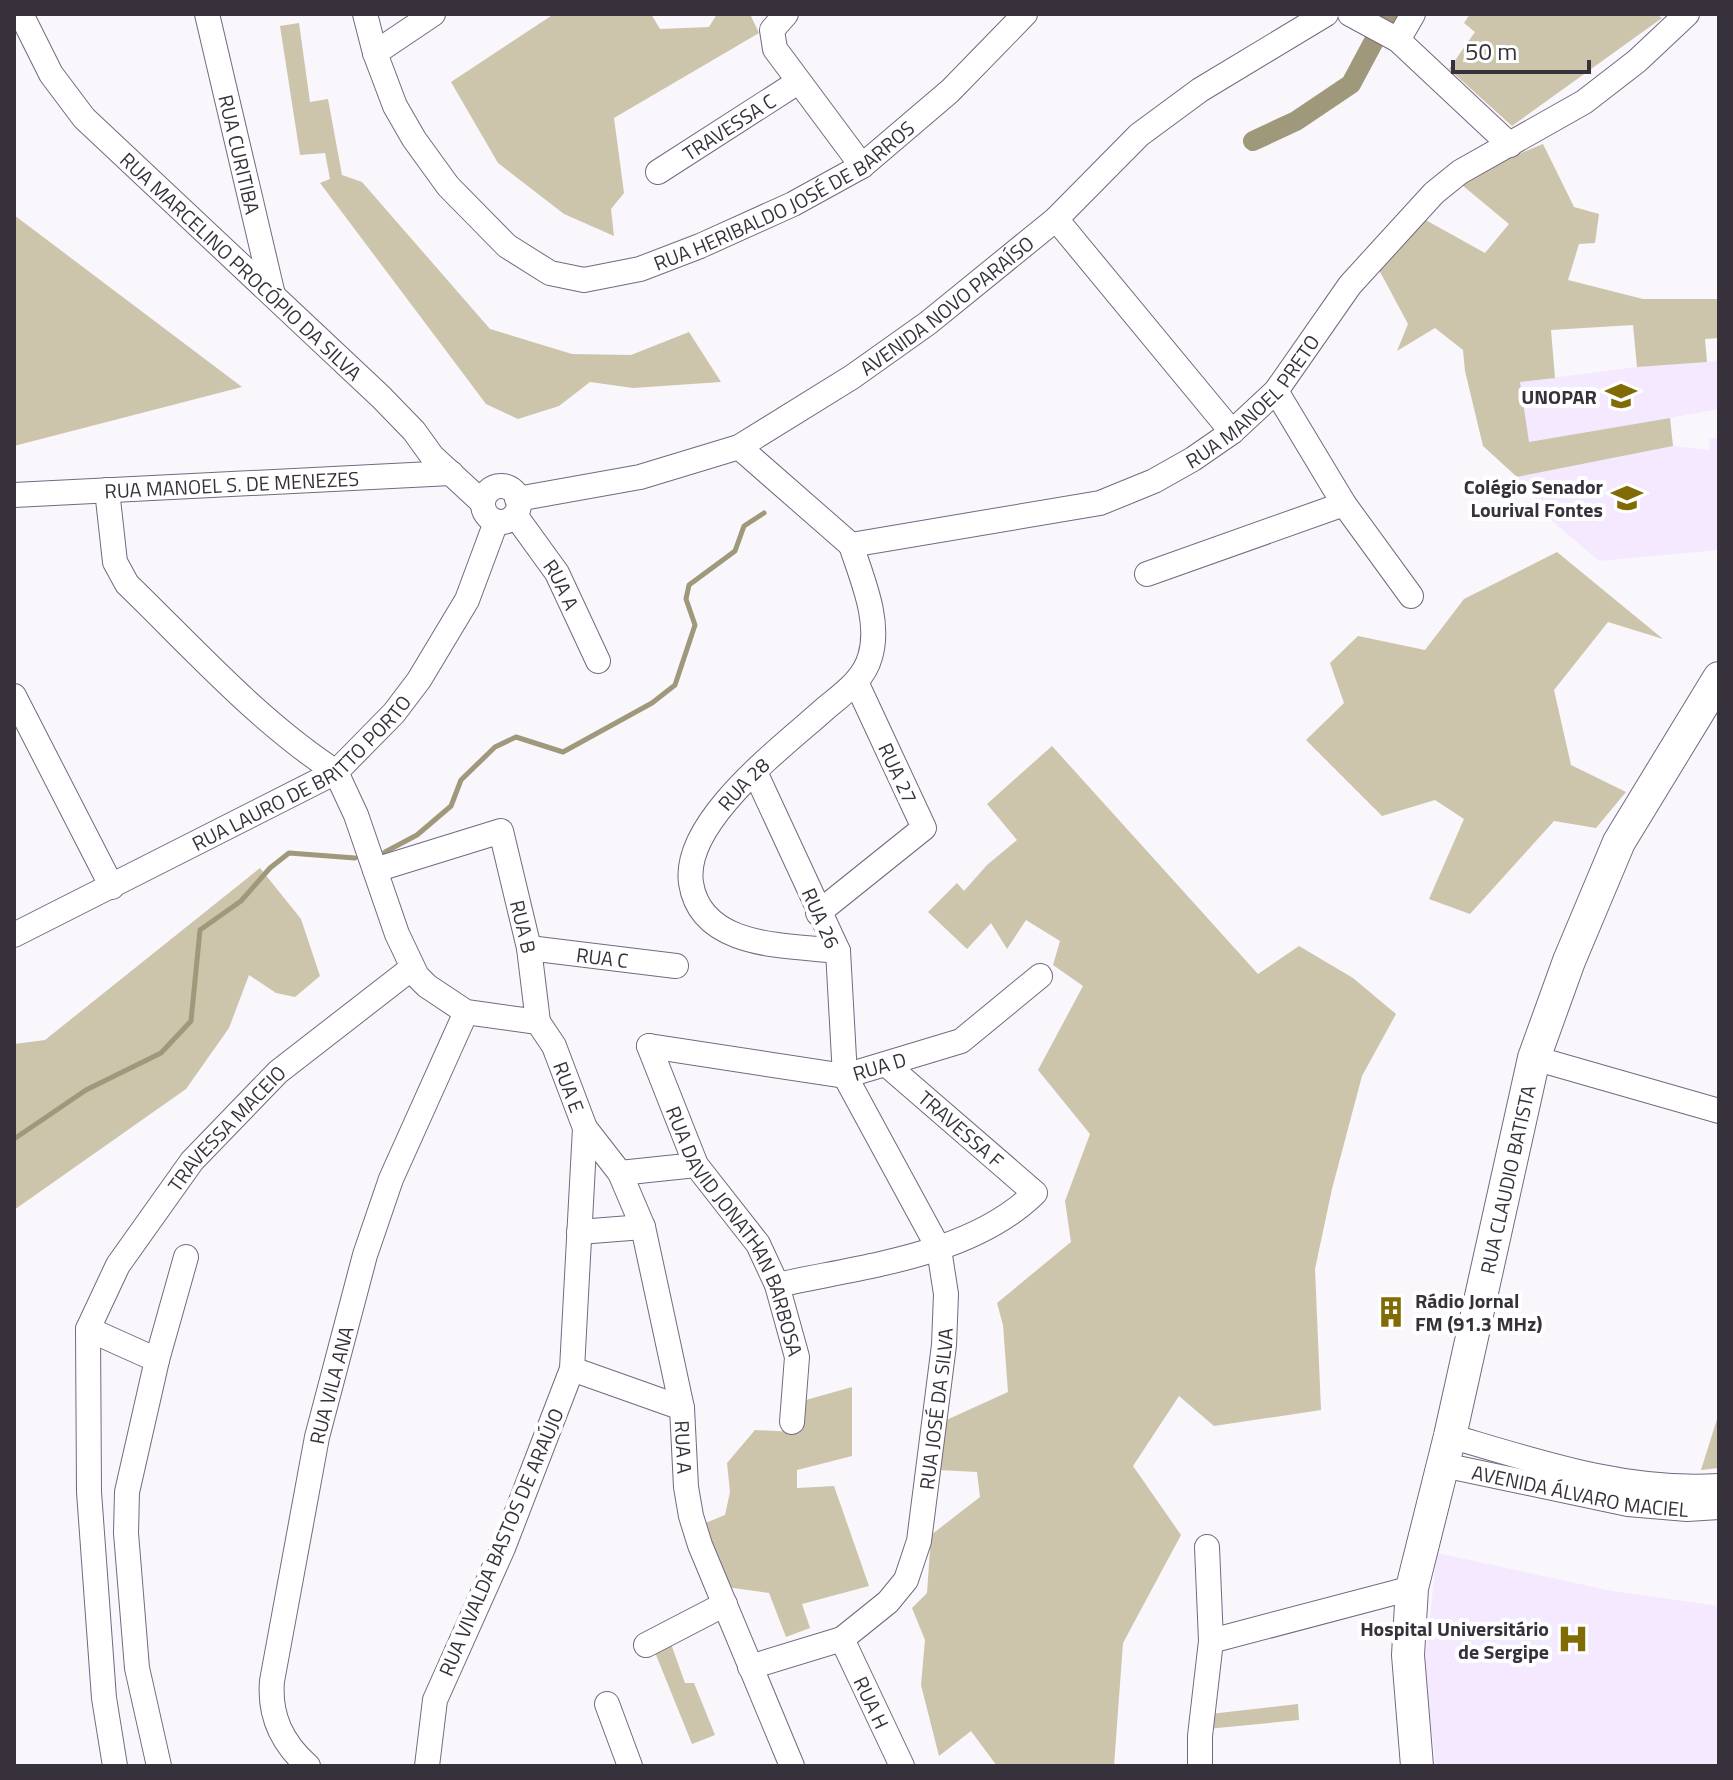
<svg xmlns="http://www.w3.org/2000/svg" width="1733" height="1780" font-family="'Titillium Web',sans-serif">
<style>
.built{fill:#f4e9fe}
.green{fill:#ccc5ab}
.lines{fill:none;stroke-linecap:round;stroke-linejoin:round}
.stream{stroke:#a0987a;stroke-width:5}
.canal{stroke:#a0987a;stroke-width:20}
.minor-casing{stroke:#756880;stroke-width:26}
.major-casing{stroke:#756880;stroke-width:34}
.minor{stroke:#fff;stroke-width:24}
.major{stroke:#fff;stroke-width:32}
.labels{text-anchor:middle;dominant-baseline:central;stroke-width:8;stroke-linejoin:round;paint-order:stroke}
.street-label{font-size:20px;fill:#37313c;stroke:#fff}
.poi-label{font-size:20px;font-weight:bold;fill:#37313c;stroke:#fff;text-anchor:end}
</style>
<rect width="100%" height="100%" fill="#f9f6fc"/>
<path class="built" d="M1719,361V409L1529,443L1520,382L1645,366Z
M1719,438V550L1599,561L1551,520L1517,477L1673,446L1710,450L1709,439Z
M1437,1553L1612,1591L1719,1606V1766H1436L1424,1672Z"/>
<path class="green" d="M554,14H651L660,29L709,27L717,14H750L759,33L614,118L624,193L611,209L614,236L564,214L498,163L451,82Z
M1470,14H1656L1662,18L1512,126L1449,69L1475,32L1464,23Z
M299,23L310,102L328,99L342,175L362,182L490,329L572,354L631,355L689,332L721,382L633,388L590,382L559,406L518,419L486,404L320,183L330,179L325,153L300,155L280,26Z
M1543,144L1574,207L1599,214L1595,243L1579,244L1568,280L1643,299H1719V338L1705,339L1707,362L1637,367L1633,325L1551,330L1555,378L1520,382L1529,442L1670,418L1673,446L1517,477L1483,446L1465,371L1463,350L1435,328L1397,351L1408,324L1378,268L1422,218L1485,253L1509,224L1456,180Z
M14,215L242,387L14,446Z
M1557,552L1663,639L1608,622L1554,690L1571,765L1626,792L1596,828L1554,821L1470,914L1429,899L1464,819L1435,800L1382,816L1306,740L1344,703L1330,663L1358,636L1425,650L1464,599Z
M1052,746L1258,974L1299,946L1353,978L1396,1014L1362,1076L1332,1189L1315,1269L1321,1410L1214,1426L1179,1396L1133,1466L1181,1535L1123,1643L1114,1766H997L971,1731L939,1756L921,1685L925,1640L912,1608L927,1593L931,1535L980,1497L977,1472L938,1470L942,1422L1008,1392L1003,1325L997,1303L1071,1242L1065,1201L1090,1134L1038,1070L1083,986L1053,965L1060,941L1026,920L1007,949L991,923L967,949L928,912L957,883L964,891L987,865L1017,840L987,804Z
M260,868L301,919L320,976L295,997L276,993L249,975L229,1028L186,1089L14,1210V1044L45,1040Z
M852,1387V1456L797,1470V1488L834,1486L869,1586L802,1604L810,1628L786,1637L769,1593L726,1587L703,1524L725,1515L730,1492L727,1463L755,1430L797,1432L806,1400Z
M1719,1413V1468L1701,1470Z
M670,1641L685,1683H694L715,1735L692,1744L654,1650Z
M1298,1704L1299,1720L1207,1729L1210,1714Z"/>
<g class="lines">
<path class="stream" d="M385,852L417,835L451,806L461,780L495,747L516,737L563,752L652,703L675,685L695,625L686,599L689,585L735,551L744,526L764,513
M14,1139L86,1090L161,1053L191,1021L200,930L241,901L270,868L289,853L355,858"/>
<path class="canal" d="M1253,141L1296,121L1351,84L1374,41L1394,14"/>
<defs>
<g id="minor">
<path id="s1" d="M21,14L51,74L84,118L381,397L414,431L432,456L483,503"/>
<path id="s2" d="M207,14L273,295"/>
<path id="s3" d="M365,14L375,53L395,106L414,139L448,186L507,246L550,273L584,280L640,269L700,246L793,204L862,166L950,91L1025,14"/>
<path d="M786,14L772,30L775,49L862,166"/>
<path d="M1350,14L1398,40L1510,145"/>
<path d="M1398,40L1413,14"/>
<path d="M375,53L433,14"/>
<path id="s4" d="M658,172L798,82"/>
<path d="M1056,219L1232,432"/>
<path d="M1276,391L1344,504L1411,596"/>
<path id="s5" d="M739,447L851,545L1100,503L1154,481L1193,459L1232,432L1276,391L1350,285L1434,193L1460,172L1584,102L1637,61L1687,14"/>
<circle cx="501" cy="504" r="18"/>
<path d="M107,490L115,562L127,584C194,649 258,721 336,772"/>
<path id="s6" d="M14,495L451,473"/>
<path id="s7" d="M517,499L640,477L739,447L852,377L928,323L1056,219L1139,135L1200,90L1326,14"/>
<path id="s8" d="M515,515L557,573L598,661"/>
<path d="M1147,574L1344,504"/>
<path d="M14,696L112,887"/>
<path id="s9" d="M336,772L356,815L397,934L417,976L427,986L466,1012L538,1022L554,1046L585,1128L572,1369L503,1548L435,1700L427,1766"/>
<path id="s10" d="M375,870L501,831L529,948L538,1022"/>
<path d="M818,913L924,828L856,682"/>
<path id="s11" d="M14,935L336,772L394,713L419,680L467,600L496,522"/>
<path id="s12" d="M529,948L676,966"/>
<path id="s13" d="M838,951C787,945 701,949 691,883C682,821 784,746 827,707C844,693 864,679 870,657C881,621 862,579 851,545"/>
<path id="s14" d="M649,1046L845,1076L961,1041L1040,976"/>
<path id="s15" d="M649,1046L696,1165L758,1244L777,1285L797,1357L792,1422"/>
<path d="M1534,1058L1719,1111"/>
<path id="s16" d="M585,1128L620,1173L643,1227L682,1408L686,1487L691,1516L700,1545L792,1766"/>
<path d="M620,1173L696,1165"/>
<path d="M579,1232L643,1227"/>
<path d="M777,1285C863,1266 971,1256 1035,1193L887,1065"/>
<path d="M88,1329L157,1360L127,1492L126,1533L137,1668L159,1766"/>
<path d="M157,1360L186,1257"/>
<path d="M572,1369L682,1408"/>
<path d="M1450,1436C1538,1462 1626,1492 1719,1486"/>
<path id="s17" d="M1443,1465L1628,1504L1687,1509L1719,1507"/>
<path id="s18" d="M842,1639L902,1766"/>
<path d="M1211,1641L1412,1588"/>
<path d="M646,1645L725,1604"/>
<path id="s19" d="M750,1667L842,1639L888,1602L906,1580L919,1541L944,1345L946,1294L939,1249L845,1076L838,951L755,772"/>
<path d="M607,1704L630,1766"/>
<path id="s20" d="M115,1766L104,1698L89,1492L88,1329L118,1265L192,1161L278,1072L412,968"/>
<path id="s21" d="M308,1766C282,1743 269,1716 272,1681L317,1437L365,1255L391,1179L466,1012"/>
<path d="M1200,1766V1736L1211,1641L1207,1547"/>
</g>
<g id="major">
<path id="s22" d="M1417,1766L1408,1655L1412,1588L1450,1436L1534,1058L1569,961L1619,842L1719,678"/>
</g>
</defs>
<use href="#minor" class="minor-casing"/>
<use href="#major" class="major-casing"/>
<use href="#minor" class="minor"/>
<use href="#major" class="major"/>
</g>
<defs>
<symbol id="university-bare" viewBox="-9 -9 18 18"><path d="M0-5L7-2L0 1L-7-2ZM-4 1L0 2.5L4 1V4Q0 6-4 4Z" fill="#816b05" stroke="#fff" stroke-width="2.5" paint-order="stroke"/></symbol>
<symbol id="school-bare" viewBox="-9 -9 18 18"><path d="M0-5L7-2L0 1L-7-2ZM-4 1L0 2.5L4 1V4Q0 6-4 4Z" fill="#816b05" stroke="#fff" stroke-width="2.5" paint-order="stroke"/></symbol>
<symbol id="building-bare" viewBox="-9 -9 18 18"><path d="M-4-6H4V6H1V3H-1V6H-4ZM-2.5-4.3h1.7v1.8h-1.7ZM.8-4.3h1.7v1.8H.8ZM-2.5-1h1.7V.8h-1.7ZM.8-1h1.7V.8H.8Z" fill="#816b05" stroke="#fff" stroke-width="2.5" paint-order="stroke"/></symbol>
<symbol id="hospital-bare" viewBox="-9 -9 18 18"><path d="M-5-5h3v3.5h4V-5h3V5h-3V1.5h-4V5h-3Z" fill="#816b05" stroke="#fff" stroke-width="2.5" paint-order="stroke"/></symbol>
</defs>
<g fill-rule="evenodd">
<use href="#university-bare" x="1599" y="374" width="44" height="44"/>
<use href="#school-bare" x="1605" y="476" width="44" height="44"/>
<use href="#building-bare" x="1369" y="1290" width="44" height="44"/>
<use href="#hospital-bare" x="1551" y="1617" width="44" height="44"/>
</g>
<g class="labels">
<g class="street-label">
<text stroke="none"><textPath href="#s4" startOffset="84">TRAVESSA C</textPath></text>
<text stroke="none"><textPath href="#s2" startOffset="144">RUA CURITIBA</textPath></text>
<text stroke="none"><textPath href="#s3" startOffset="582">RUA HERIBALDO JOSÉ DE BARROS</textPath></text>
<text stroke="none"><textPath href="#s1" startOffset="338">RUA MARCELINO PROCÓPIO DA SILVA</textPath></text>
<text stroke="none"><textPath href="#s7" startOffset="480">AVENIDA NOVO PARAÍSO</textPath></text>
<text stroke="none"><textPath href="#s5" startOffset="588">RUA MANOEL PRETO</textPath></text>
<text stroke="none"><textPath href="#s6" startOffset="218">RUA MANOEL S. DE MENEZES</textPath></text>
<text stroke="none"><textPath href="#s8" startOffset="84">RUA A</textPath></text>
<text stroke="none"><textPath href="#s11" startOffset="332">RUA LAURO DE BRITTO PORTO</textPath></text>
<text transform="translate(898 773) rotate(65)">RUA 27</text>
<text stroke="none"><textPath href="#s13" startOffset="292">RUA 28</textPath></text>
<text transform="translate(821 918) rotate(66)">RUA 26</text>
<text stroke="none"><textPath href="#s10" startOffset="230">RUA B</textPath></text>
<text stroke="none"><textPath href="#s12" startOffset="74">RUA C</textPath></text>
<text stroke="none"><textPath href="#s14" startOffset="234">RUA D</textPath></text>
<text stroke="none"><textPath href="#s9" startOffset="426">RUA E</textPath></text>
<text transform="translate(961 1129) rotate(41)">TRAVESSA F</text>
<text stroke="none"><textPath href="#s20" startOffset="684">TRAVESSA MACEIO</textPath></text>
<text stroke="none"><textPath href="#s22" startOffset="598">RUA CLAUDIO BATISTA</textPath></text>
<text stroke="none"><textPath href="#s15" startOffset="206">RUA DAVID JONATHAN BARBOSA</textPath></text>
<text stroke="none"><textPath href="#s21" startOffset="398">RUA VILA ANA</textPath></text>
<text stroke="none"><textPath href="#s19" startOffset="358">RUA JOSÉ DA SILVA</textPath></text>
<text stroke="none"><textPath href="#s16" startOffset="340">RUA A</textPath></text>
<text stroke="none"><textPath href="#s17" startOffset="140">AVENIDA ÁLVARO MACIEL</textPath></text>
<text transform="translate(501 1542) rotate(-67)">RUA VIVALDA BASTOS DE ARAÚJO</text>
<text stroke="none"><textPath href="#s18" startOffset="70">RUA H</textPath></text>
</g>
<g class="poi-label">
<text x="1597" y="396">UNOPAR</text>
<text x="1603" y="486">Colégio Senador<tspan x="1603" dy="23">Lourival Fontes</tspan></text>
<text x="1415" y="1300" text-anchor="start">Rádio Jornal<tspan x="1415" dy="23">FM (91.3 MHz)</tspan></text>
<text x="1549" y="1628">Hospital Universitário<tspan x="1549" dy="23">de Sergipe</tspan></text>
</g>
</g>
<rect width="1733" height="1780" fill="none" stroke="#37313c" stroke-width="32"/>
<path d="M1453 60v12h136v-12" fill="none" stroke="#37313c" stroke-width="4"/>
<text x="1465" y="60" font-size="24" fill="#37313c" stroke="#ffffff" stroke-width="6" paint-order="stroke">50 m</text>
</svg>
